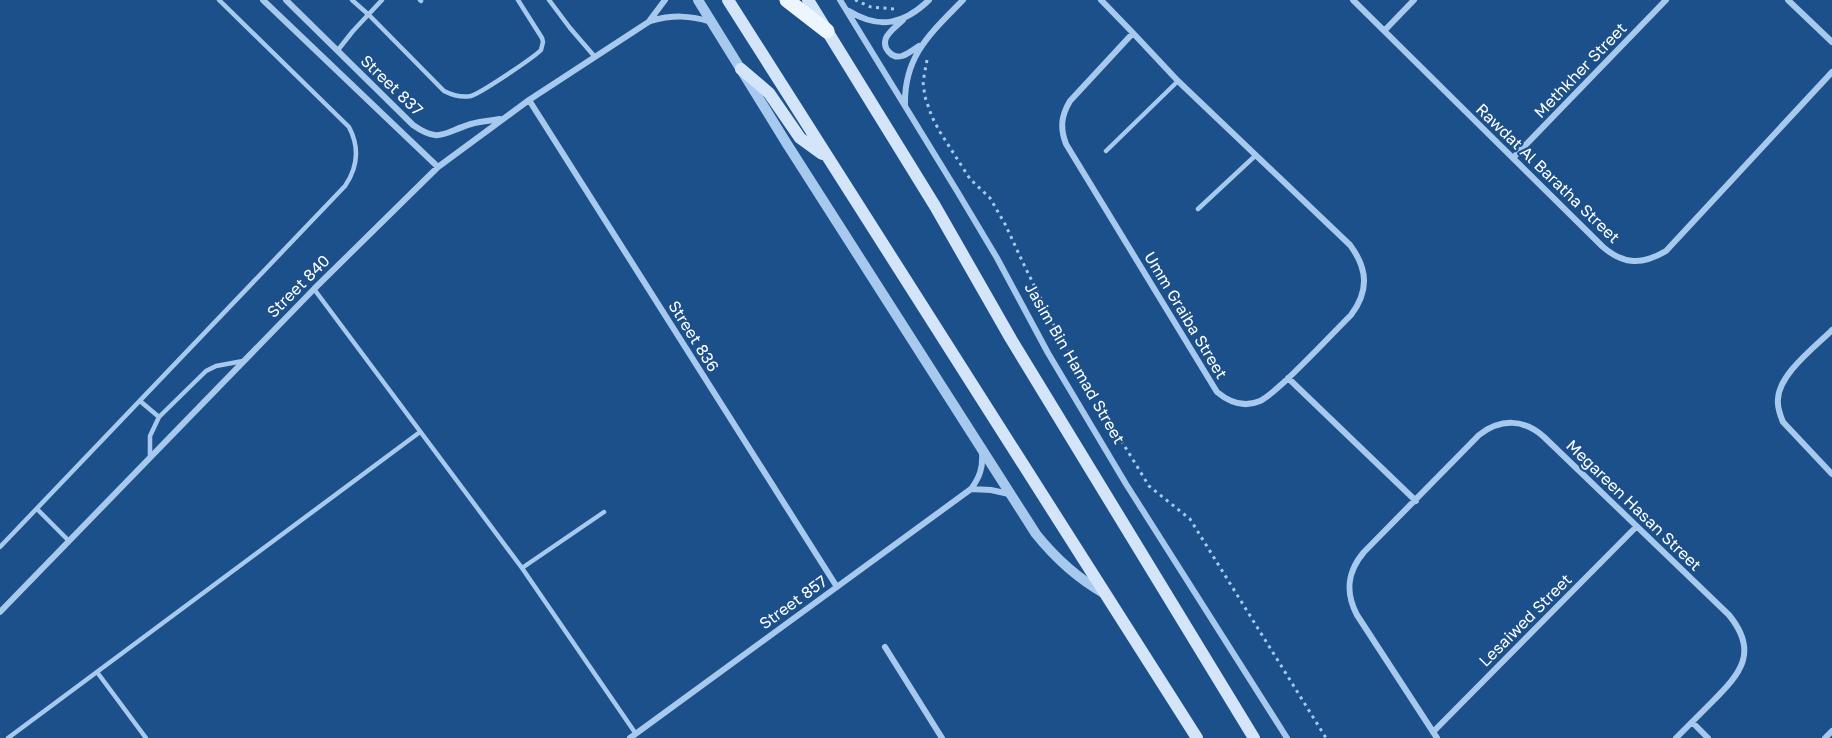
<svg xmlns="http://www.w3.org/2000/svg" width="1832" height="738" font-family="'Golos Text',sans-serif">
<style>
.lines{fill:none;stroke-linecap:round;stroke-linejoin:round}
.path{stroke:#a7c9ed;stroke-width:3;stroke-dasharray:3 4.5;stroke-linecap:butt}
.service{stroke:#a7c9ed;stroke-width:4.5}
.minor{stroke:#a7c9ed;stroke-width:6}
.tertiary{stroke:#a7c9ed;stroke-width:10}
.secondary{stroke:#d4e5f9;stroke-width:12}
.primary{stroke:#edf5ff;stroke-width:15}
.labels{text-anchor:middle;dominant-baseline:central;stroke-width:4.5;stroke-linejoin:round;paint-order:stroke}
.street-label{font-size:16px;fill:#fff;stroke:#1c508b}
</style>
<rect width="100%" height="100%" fill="#1c508b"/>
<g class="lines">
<path class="path" d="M855,0L871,7L895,9
M927,60L923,82L925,97L932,117L940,132L970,179L990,198L1005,224L1025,267L1054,325L1094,396L1149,486L1190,519L1326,738"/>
<path class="service" d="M352,0L369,15L444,91C452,95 461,98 471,96C481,93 533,58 541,50L543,42L542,38L518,0
M420,0L421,1
M549,0L570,28L595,57
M338,50L353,31L382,0
M1106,151L1178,81
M1198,209L1256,155
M314,289L522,568L636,734
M140,401L159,417
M150,457V436L159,417L206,371L216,366L243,361
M37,509L69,541
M0,547L345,186C358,167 360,148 349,127L219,0
M522,568L604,512
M97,672L146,738
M8,738L420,432"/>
<path class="minor" d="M263,0L438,167
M286,0L413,125C440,144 444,132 471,124C481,121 490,121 500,119
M840,0L957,191L997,258L1048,353L1126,484L1287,738
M1101,0L1133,33
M1353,0L1603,247C1624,265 1642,265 1666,251L1832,72
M1788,0L1832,42
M849,11C880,30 904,24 929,0
M650,20L665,0
M903,20C898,25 889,31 886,38C882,48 892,59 902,56C908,54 914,49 919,46
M1385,30L1414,0
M1133,33L1178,81L1350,245C1368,269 1369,291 1351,315C1328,338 1306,362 1282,384C1275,390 1268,397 1260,401C1244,408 1229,402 1217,392L1066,144C1060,128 1061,116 1070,101Z
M529,100L837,587
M905,105C904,55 931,33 963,0
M1513,158L1666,0
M1832,330C1815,347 1779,374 1778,399C1777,407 1780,415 1783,422L1832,474
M1288,378L1416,501
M971,489L991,490L1009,494
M0,612L314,289L438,167L529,100L650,21C672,15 690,15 711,22
M885,647L942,738
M1692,722L1708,738
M1433,732L1636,527
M630,738L971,489C980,477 983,467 982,453
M1437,738L1357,615C1345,592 1347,572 1364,552L1479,435C1501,418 1524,419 1544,437L1729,615C1759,652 1741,673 1712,702C1700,714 1688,726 1676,738
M1825,738L1832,731"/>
<path class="tertiary" d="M698,0L787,144L1036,534C1056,559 1077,578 1105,594"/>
<path class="secondary" d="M728,0L1197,738
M808,0L935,206L1011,339L1254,738
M741,69L769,93L800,138L822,154"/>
<path class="primary" d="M787,0L827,31"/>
</g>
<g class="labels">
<g class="street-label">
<text transform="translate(1580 70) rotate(-46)">Methkher Street</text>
<text transform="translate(392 85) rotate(44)">Street 837</text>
<text transform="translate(1548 173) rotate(44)">Rawdat Al Baratha Street</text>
<text transform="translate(298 286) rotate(-45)">Street 840</text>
<text transform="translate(1186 315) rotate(59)">Umm Graiba Street</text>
<text transform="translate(694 336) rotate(58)">Street 836</text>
<text transform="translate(1075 363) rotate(60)">Jasim Bin Hamad Street</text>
<text transform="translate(1634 505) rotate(44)">Megareen Hasan Street</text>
<text transform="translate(793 602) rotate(-36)">Street 857</text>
<text transform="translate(1525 620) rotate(-45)">Lesaiwed Street</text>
</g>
</g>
</svg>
